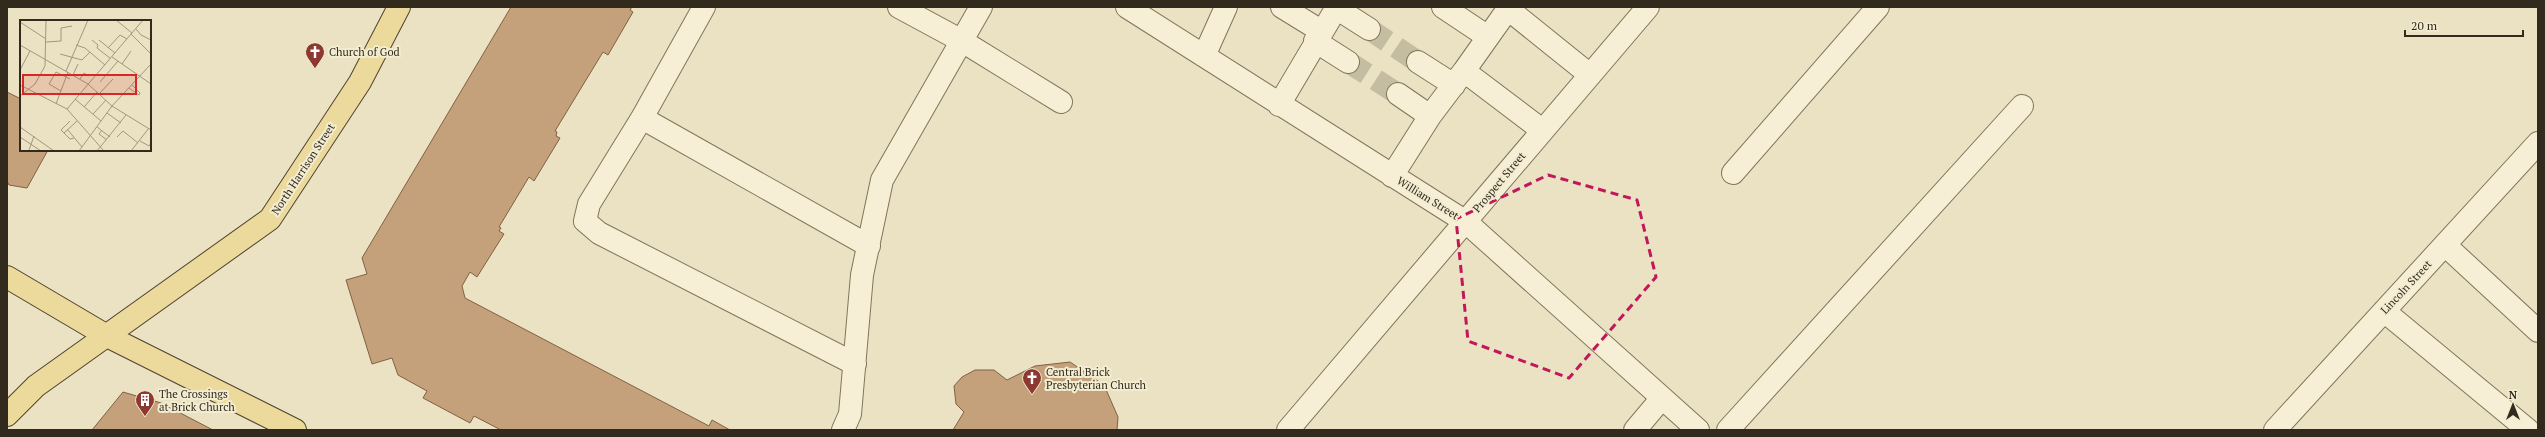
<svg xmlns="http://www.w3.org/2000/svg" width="2545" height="437" font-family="'PT Serif',serif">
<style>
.building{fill:#c5a17b;stroke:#806143}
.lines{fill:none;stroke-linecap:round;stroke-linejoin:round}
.minor-tunnel{stroke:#c5bda1;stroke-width:22;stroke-dasharray:22 11;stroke-linecap:butt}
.minor-casing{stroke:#82745b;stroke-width:24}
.major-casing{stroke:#50422f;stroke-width:24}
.minor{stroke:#f6efd5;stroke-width:22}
.major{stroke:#ebda9c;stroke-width:22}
.marked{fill:none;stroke:#c2185b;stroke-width:3;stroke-dasharray:8 5;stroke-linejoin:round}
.labels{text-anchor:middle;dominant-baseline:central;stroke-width:4;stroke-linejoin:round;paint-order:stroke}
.poi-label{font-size:11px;fill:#332a1e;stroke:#f2ecd1;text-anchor:start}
.street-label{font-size:11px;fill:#332a1e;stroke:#f2ecd1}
.inset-road{fill:none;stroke:#a19880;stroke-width:1}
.view{fill:#d62828;fill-opacity:0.15;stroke:#d62828;stroke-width:2}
.inset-edge{fill:none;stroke:#332a1e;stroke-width:2}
</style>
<rect width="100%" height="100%" fill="#eae2c2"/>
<path class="building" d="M511,7H632L630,10L633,12L608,55L603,52L555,131L557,132L556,136L560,138L534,181L529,177L499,227L501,228L499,231L504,234L477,277L470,272L462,286L465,298L709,426L712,420L730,430H501L474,416L470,423L423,398L427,391L398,375L392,358L372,364L346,280L367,274L362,258Z
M7,92L21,99V150H48L27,188L9,185L7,181Z
M1070,362L1104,385L1118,417L1117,430H953L964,412L956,404L954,386L962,377L975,370H994L1007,380L1035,366Z
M123,392L161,403L213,430H92Z"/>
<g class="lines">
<path class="minor-tunnel" d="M1369,29L1418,62
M1348,62L1398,94"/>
<defs>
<path id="minor" d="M704,7L642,118L589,204L585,221L599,233L855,364
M899,7L962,41L1061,102
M1127,7L1466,222L1698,430
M1282,7L1321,31
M1443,7L1488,37
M1336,8L1369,29
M1315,41L1348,62
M1204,56L1226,7
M1418,62L1454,85
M1464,71L1508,9L1590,75
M1398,94L1430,116
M1279,105L1337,7
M642,118L869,246
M1733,173L1878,7
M1392,176L1430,116L1464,71L1542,130
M2445,245L2538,331
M2384,311L2528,430
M843,430L850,414L862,275L882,180L981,7
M1288,430L1648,7
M1635,430L1662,398
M1728,430L2022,106
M2275,430L2538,143"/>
<path id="major" d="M7,277L107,336L295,430
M7,415L36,386L270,219L360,82L399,7"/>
</defs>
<use href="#minor" class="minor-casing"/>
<use href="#major" class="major-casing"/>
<use href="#minor" class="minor"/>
<use href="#major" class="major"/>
</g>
<path class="marked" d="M1548,175L1637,200L1656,277L1569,378L1468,341L1456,219Z"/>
<defs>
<symbol id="church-pin" viewBox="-11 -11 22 30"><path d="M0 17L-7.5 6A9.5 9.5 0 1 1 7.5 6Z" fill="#8d3830" stroke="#f2ecd1"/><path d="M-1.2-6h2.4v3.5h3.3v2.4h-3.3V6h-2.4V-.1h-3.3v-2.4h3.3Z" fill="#fff"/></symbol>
<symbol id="building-pin" viewBox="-11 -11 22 30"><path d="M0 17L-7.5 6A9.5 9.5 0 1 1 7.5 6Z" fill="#8d3830" stroke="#f2ecd1"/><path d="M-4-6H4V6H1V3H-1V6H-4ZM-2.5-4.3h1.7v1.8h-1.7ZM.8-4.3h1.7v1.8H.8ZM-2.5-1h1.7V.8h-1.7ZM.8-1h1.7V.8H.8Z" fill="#fff"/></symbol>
</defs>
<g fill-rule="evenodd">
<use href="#church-pin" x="304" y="41" width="22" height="30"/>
<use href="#church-pin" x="1021" y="367" width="22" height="30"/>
<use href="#building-pin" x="134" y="389" width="22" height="30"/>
</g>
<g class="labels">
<g class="poi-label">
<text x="329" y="52">Church of God</text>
<text x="1046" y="372">Central Brick<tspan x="1046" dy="13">Presbyterian Church</tspan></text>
<text x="159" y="394">The Crossings<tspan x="159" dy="13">at Brick Church</tspan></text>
</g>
<g class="street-label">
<text transform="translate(303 169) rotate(-57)">North Harrison Street</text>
<text transform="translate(1499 182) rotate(-50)">Prospect Street</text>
<text transform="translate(1428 198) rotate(32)">William Street</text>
<text transform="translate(2406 287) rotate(-47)">Lincoln Street</text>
</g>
</g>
<g transform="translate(20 20)">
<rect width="131" height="131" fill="#eae2c2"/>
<path class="inset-road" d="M96,0L112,13M0,2L26,19M116,9L121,15L131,20M111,14L131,34M72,20L78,25L77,28L90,38M79,20L95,33M26,22L41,21V8L52,6M0,25L68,64L92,86L131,110M56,25L65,28L85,45M88,28L100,15L107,19M40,34L62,40L70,32M92,37L131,64M102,44L111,31M0,50L10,31M46,51L68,0M53,55L58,44M60,59L64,53L69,56M80,62L98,41M0,65L47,89L84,131M109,68L119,75L120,73L112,65M41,71L29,64L36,52L50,59M79,74L93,59M0,76L15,64L25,46L26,0M55,79L81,101M36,84L48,52M64,87L77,72M47,89L123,0M87,93L101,103M73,94L86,80M50,101L41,110L44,113L57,101M0,107L34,131M77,107L90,117M47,109L62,127M82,110L79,114L87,120M44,113L50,119L54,118M0,117L21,131M97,117L103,111L118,123M120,121L129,126L131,123M9,130L14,116M59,131L92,86L131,44M77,131L106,95M111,131L129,108"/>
<path class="view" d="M3,55H116V74H3Z"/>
<rect width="131" height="131" class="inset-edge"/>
</g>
<rect width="2545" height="437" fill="none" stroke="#332a1e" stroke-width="16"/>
<g transform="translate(2513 405)" stroke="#f2ecd1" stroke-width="3" paint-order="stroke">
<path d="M0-3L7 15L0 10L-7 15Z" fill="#332a1e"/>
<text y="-6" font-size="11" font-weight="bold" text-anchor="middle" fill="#332a1e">N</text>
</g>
<path d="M2405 30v6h118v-6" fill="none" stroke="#332a1e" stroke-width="2"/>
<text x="2411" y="30" font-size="12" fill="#332a1e" stroke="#f2ecd1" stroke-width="3" paint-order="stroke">20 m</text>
</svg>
